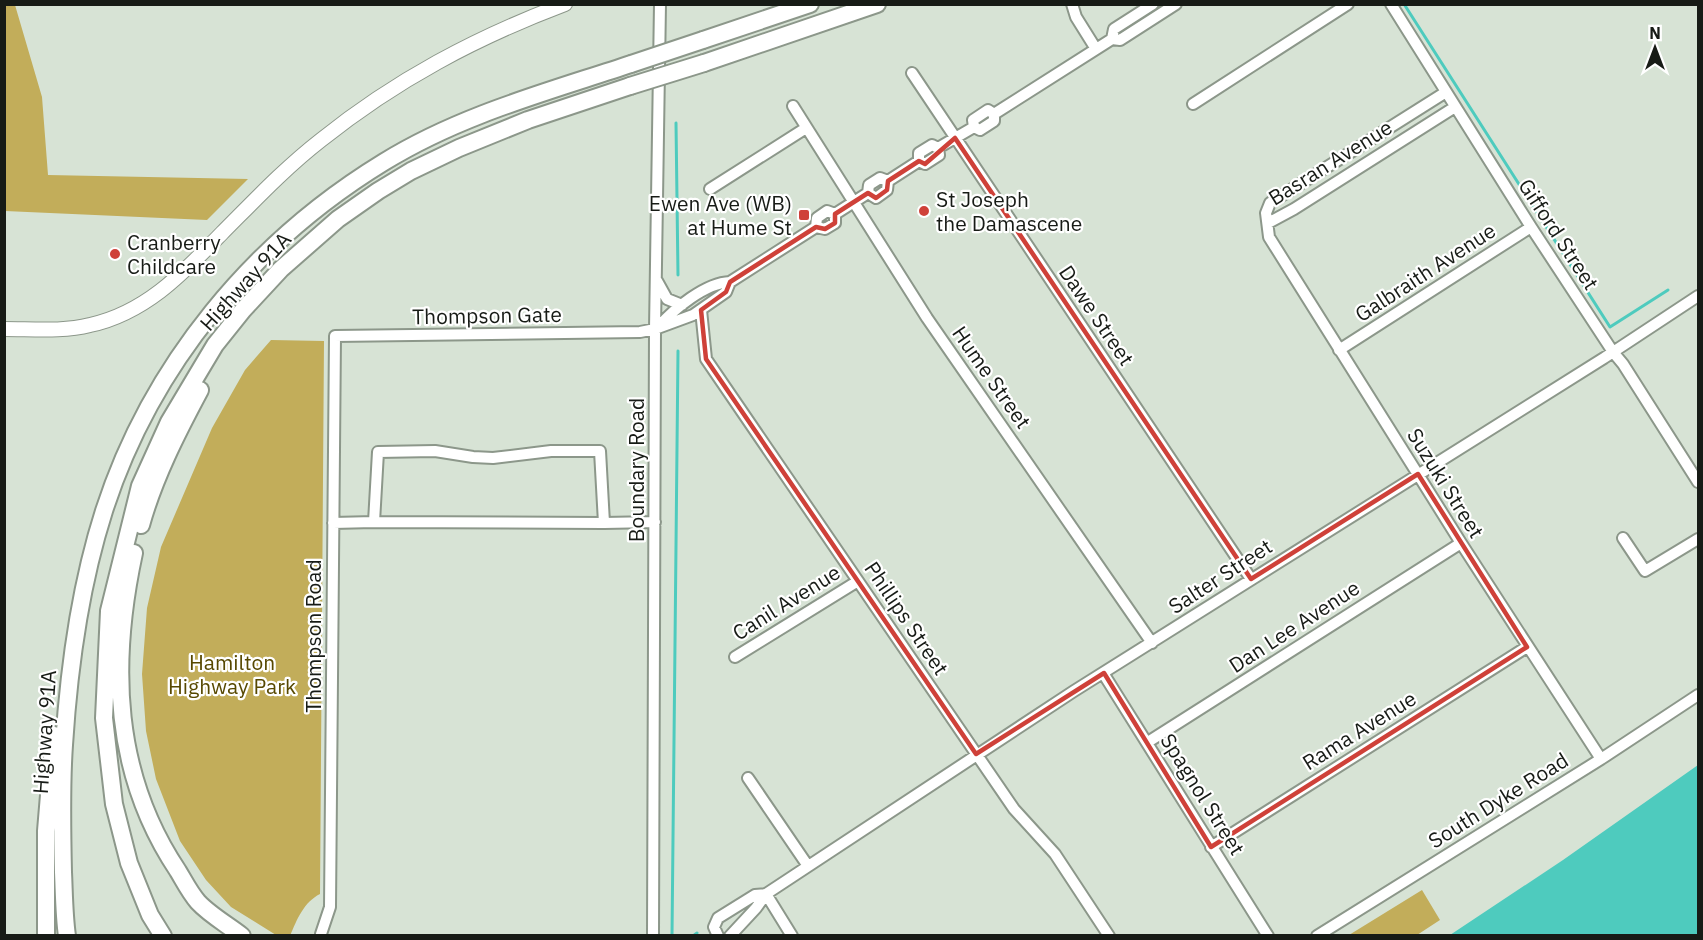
<svg xmlns="http://www.w3.org/2000/svg" width="1703" height="940" font-family="'IBM Plex Sans',sans-serif">
<style>
.green{fill:#c2ad5a}
.water{fill:#4ecbbe}
.lines{fill:none;stroke-linecap:round;stroke-linejoin:round}
.stream{stroke:#4ecbbe;stroke-width:3}
.minor-casing{stroke:#8c978a;stroke-width:14}
.major-casing{stroke:#8c978a;stroke-width:16}
.highway-casing{stroke:#8c978a;stroke-width:20}
.minor{stroke:#fff;stroke-width:10}
.major{stroke:#fff;stroke-width:14}
.highway{stroke:#fff;stroke-width:16}
.highway-bridge-casing{stroke:#8c978a;stroke-width:20;stroke-linecap:butt}
.highway-bridge{stroke:#fff;stroke-width:16}
.marked{fill:none;stroke:#cf4139;stroke-width:4.5;stroke-linejoin:round}
.poi-dot{fill:#cf4139;stroke:#fff;stroke-width:2}
.labels{text-anchor:middle;dominant-baseline:central;stroke-width:4.5;stroke-linejoin:round;paint-order:stroke}
.street-label{font-size:21px;fill:#171b16;stroke:#fff}
.poi-label{font-size:21px;fill:#171b16;stroke:#fff;text-anchor:start}
.park-label{font-size:21px;fill:#574800;stroke:#fff}
</style>
<rect width="100%" height="100%" fill="#d7e3d5"/>
<path class="green" d="M5,4L15,5L42,97L48,175L248,179L207,220L5,211Z
M271,340L324,341L320,894C304,902 297,919 290,936L276,935L231,907L206,880L180,841L156,779L146,731L142,674L147,608L161,547L212,428L245,370Z
M1422,890L1440,920L1417,935H1349Z"/>
<path class="water" d="M1698,765V935H1450L1563,860Z"/>
<g class="lines">
<path class="stream" d="M1404,4L1610,327L1668,290
M676,123L678,275
M672,936L678,351
M693,936L697,933"/>
<defs>
<path id="minor" d="M1072,4L1076,17L1096,49
M1391,4L1531,227L1613,352L1623,364L1698,482
M1112,39L1114,29L1153,4
M912,73L1251,579
M1446,92L1270,203L1266,213L1269,237L1461,543L1601,759
M1193,104L1348,4
M793,106L927,318L1152,643
M974,127L973,120L988,110L994,114
M919,161V153L932,145L938,148L974,127L980,130L994,121V114L1112,39L1120,40L1176,4
M710,189L806,128
M868,193L876,198L887,190L888,181
M1268,223L1294,209L1455,107
M816,227L817,218L827,211L835,214
M657,281L667,299L682,305
M701,310L706,359L1014,809L1055,854L1109,936
M658,327C674,309 705,283 730,282L816,227L825,229L835,223V214L868,193L869,185L880,178L888,181L919,161L925,164L939,155L938,148
M1339,350L1531,227
M374,522L604,523
M333,523L374,522L378,452L435,451L473,457L493,458L551,451H600L604,523L655,522
M1623,538L1645,571L1698,539
M735,657L858,581
M1103,673L1268,936
M1148,742L1461,543
M748,778L808,866
M1211,847L1527,647
M766,894L792,936
M321,934L330,907L335,336L640,332L655,329L693,315L726,292L730,282
M653,936L655,329L660,4
M718,936L714,927L718,918L755,895L766,894
M730,936L756,908L766,894L1074,691L1604,358L1698,296
M1317,936L1601,759L1698,695"/>
<path id="major" d="M4,329C33,329 63,332 90,325C146,313 184,272 222,233C254,201 285,168 321,140C396,80 475,38 565,4"/>
<path id="highway" d="M703,40L810,4
M704,63L877,4
M141,525C154,478 177,433 200,390
M134,553C110,664 113,774 178,871C184,881 190,893 198,902C210,915 228,925 242,936
M46,936V831L54,735
M67,936C64,915 64,893 63,872C62,829 61,787 64,745C69,666 80,586 104,511C151,365 253,242 384,162C460,115 547,92 631,64
M163,936L150,915L129,863L114,804L104,718L109,611L140,486L169,422L215,345L243,310L281,269L338,219L378,191L411,171L459,148L528,120L630,86"/>
</defs>
<use href="#minor" class="minor-casing"/>
<use href="#major" class="major-casing"/>
<use href="#highway" class="highway-casing"/>
<use href="#minor" class="minor"/>
<use href="#major" class="major"/>
<use href="#highway" class="highway"/>
<defs>
<path id="highway-bridge" d="M631,64L703,40
M630,86L704,63"/>
</defs>
<use href="#highway-bridge" class="highway-bridge-casing"/>
<use href="#highway-bridge" class="highway-bridge"/>
</g>
<path class="marked" d="M955,138L1251,579L1418,474L1527,647L1211,847L1104,673L976,754L706,359L701,310L726,292L730,282L816,227L825,229L835,223V214L868,193L876,198L887,190L888,181L919,161L925,164Z"/>
<g class="poi-dot">
<circle cx="924" cy="211" r="6"/>
<rect x="798" y="209" width="12" height="12" rx="3"/>
<circle cx="115" cy="254" r="6"/>
</g>
<g class="labels">
<g class="street-label">
<text transform="translate(1330 162) rotate(-32)">Basran Avenue</text>
<text transform="translate(1559 234) rotate(57)">Gifford Street</text>
<text transform="translate(1425 272) rotate(-33)">Galbraith Avenue</text>
<text transform="translate(245 281) rotate(-48)">Highway 91A</text>
<text transform="translate(487 315) rotate(-1)">Thompson Gate</text>
<text transform="translate(1097 315) rotate(56)">Dawe Street</text>
<text transform="translate(992 377) rotate(55)">Hume Street</text>
<text transform="translate(636 470) rotate(-90)">Boundary Road</text>
<text transform="translate(1446 483) rotate(58)">Suzuki Street</text>
<text transform="translate(1220 576) rotate(-33)">Salter Street</text>
<text transform="translate(786 602) rotate(-32)">Canil Avenue</text>
<text transform="translate(907 618) rotate(56)">Phillips Street</text>
<text transform="translate(1294 626) rotate(-33)">Dan Lee Avenue</text>
<text transform="translate(313 636) rotate(-90)">Thompson Road</text>
<text transform="translate(1359 730) rotate(-32)">Rama Avenue</text>
<text transform="translate(44 732) rotate(-86)">Highway 91A</text>
<text transform="translate(1203 794) rotate(58)">Spagnol Street</text>
<text transform="translate(1498 800) rotate(-32)">South Dyke Road</text>
</g>
<g class="poi-label">
<text x="936" y="199">St Joseph<tspan x="936" dy="24">the Damascene</tspan></text>
<text x="792" y="203" text-anchor="end">Ewen Ave (WB)<tspan x="792" dy="24">at Hume St</tspan></text>
<text x="127" y="242">Cranberry<tspan x="127" dy="24">Childcare</tspan></text>
</g>
<g class="park-label">
<text x="232" y="662">Hamilton<tspan x="232" dy="24">Highway Park</tspan></text>
</g>
</g>
<rect width="1703" height="940" fill="none" stroke="#171b16" stroke-width="12"/>
<g transform="translate(1655 48)" stroke="#ffffff" stroke-width="4.5" paint-order="stroke">
<path d="M0-4.5L10 22L0 15L-10 22Z" fill="#171b16"/>
<text y="-9" font-size="16" font-weight="bold" text-anchor="middle" fill="#171b16">N</text>
</g>
</svg>
